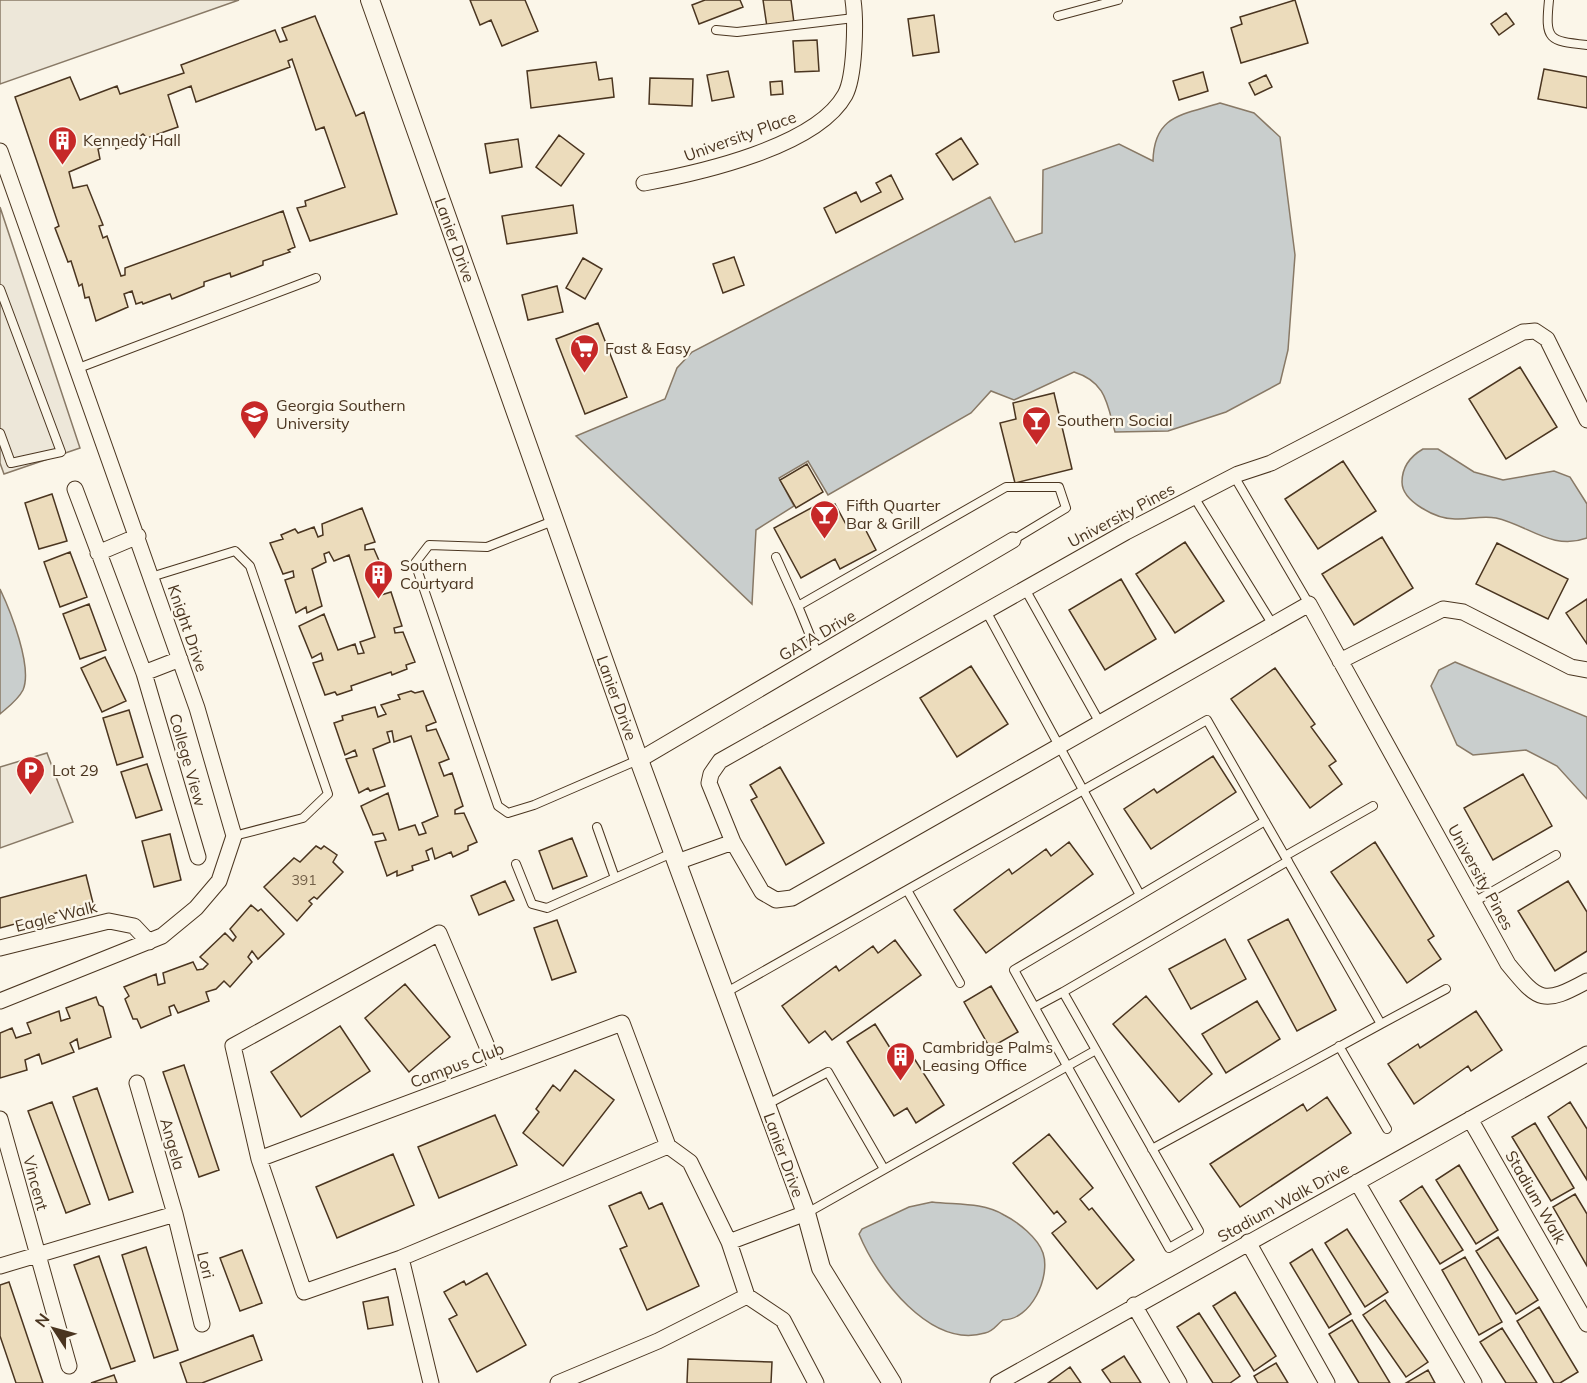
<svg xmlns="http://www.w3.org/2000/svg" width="1587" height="1383" font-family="Mulish,sans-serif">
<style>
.parking{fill:#ede7d9;stroke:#887966;stroke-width:1.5}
.water{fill:#c9cecd;stroke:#887966;stroke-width:1.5}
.building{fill:#ecdcbc;stroke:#4a3520;stroke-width:1.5}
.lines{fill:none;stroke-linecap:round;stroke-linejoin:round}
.service-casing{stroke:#4a3520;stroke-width:10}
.minor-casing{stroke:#4a3520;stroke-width:17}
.tertiary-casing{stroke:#4a3520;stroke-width:20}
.service{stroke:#fbf6e9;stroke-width:8}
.minor{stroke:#fbf6e9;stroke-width:15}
.tertiary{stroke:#fbf6e9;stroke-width:18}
.labels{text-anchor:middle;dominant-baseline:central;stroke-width:4.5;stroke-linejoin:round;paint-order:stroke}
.number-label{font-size:14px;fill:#725f47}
.street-label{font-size:16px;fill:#4a3520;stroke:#fbf6e9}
.poi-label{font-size:16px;fill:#4a3520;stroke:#fbf6e9;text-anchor:start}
</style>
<rect width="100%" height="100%" fill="#fbf6e9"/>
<path class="parking" d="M0,0H239L0,84Z
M0,207L80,448L4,474L0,463Z
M47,753L73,822L0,848V767Z"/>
<path class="water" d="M1220,103L1254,113L1280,137L1295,255L1288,350L1280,383L1226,412L1168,431L1115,432C1107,403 1106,382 1074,372L1014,400L991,391L971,413L828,495L808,461L779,478L794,506L756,530L752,604L576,436L665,399L677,368L692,352L990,197L1015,242L1042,233L1043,170L1119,144L1153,161C1154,115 1182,115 1220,103Z
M1423,449H1438L1474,472L1503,480L1554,471L1570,477L1587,504V538C1552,551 1528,525 1496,518C1481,515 1469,520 1455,519C1437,519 1402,502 1402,482C1402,466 1411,456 1423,449Z
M0,589C10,610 33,667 23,690C18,700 8,707 0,714Z
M1455,662L1587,717V799L1557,766L1526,750L1473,755L1457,745L1431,686L1439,670Z
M932,1202C956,1205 982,1202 1004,1215C1018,1222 1038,1238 1043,1253C1051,1277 1031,1320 1003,1320C996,1325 994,1331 985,1333C930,1349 877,1278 859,1234L862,1229L909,1207Z"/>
<path class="building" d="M470,0H525L538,31L502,46L491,20L480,25Z
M705,0H740L743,7L699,24L692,5Z
M763,0H791L794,23L767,27Z
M1295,0L1308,43L1241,63L1231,28L1242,24L1240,17Z
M1506,13L1514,24L1499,35L1491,24Z
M934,15L939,52L913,56L908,19Z
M315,16L356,116L364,112L397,214L310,241L297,208L306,206L305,201L345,187L324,127L316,130L292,59L288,61L290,67L196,102L191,86L168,95L178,127L147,138L143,134L134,141L116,149L115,142L98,149L100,159L69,172L73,188L87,185L103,225L99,226L103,238L107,236L121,276L125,275V268L283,211L295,247L288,250L290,252L263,261V265L231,277L230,273L204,282V286L172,299L170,294L143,304L142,302L136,304L132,291L124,294L128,307L96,321L89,297L85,298L82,284L79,286L71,261L68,262L55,228L59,226L15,97L70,77L80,100L117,86L120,94L184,73L181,65L275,30L280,42L287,40L282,28Z
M817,40L819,71L795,72L793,41Z
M596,62L599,80L612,78L614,97L531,108L527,71Z
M1544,69L1587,77V108L1538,99Z
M728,71L734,97L712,101L707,75Z
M1203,72L1208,91L1179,100L1173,81Z
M1266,75L1272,87L1255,95L1249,83Z
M650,78L693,79L692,106L649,104Z
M782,81L783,94L771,95L770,82Z
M559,135L584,154L561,186L536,167Z
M961,138L978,164L953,180L936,154Z
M518,139L522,167L490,173L485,144Z
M891,175L903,199L836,233L824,208L856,192L861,202L881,192L876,183Z
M573,205L577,233L507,244L502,216Z
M734,257L744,285L723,293L713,264Z
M583,258L602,269L585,299L566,288Z
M557,286L563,312L528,320L522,295Z
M598,323L627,397L585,414L556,339Z
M1520,367L1557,427L1506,459L1469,399Z
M1054,393L1072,469L1015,483L1000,423L1016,419L1013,403Z
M1343,461L1376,511L1318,549L1285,499Z
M807,464L823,492L796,508L780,480Z
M52,494L67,541L39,549L25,503Z
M835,504L848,528L861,521L876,550L840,569L835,559L801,578L774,528L813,507L817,514Z
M362,508L375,542L365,545V550L374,549L387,579L378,584L381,595L391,592L402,626L394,628L395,633L403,632L415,662L406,665L407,669L392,675L391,672L351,686L352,690L337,695L335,692L325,695L313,663L323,660L321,653L312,658L299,626L324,614L338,650L355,644L358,654L364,653L360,642L375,637L349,555L334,561L329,552L324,554L326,562L312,569L322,606L307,613L306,607L296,613L285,580L294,577L293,571L283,574L270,543L283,539L281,535L295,529L298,533L314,527L318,537L323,535L322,524Z
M1382,537L1413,588L1354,625L1322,574Z
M1185,542L1224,601L1175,633L1136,574Z
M1497,543L1568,579L1548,619L1476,584Z
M70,552L87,597L60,607L44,562Z
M1121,579L1156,639L1105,670L1069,610Z
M1587,599V644L1566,613Z
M89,604L106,650L80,659L63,614Z
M105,657L126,701L102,712L81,668Z
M971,666L1008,724L957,757L920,698Z
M1275,668L1315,724L1311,727L1336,761L1329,766L1342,784L1310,808L1231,699Z
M411,691L415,693L423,691L436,722L426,726L427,731L436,729L449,759L439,763L444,776L452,773L463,806L455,810V814L464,813L477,842L468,846V850L453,857L451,852L435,859L432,848L426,851L429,860L412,866L413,870L397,876V871L387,876L375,842L386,840L383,833L373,835L361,806L388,793L399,830L415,825L419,835L426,833L422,823L438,816L411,736L394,742L392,731L387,732L390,742L373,749L385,786L370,791L368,788L359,793L346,759L357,756L355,750L345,755L334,723L343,720L342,716L375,707L378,717L386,714L381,705L400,699L398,695Z
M129,710L143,757L117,765L103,718Z
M1213,756L1236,792L1151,849L1124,809L1154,789L1157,793Z
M147,764L162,810L136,818L121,772Z
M780,767L824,843L786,865L751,800L757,797L750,785Z
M1523,774L1552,826L1493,860L1464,808Z
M170,834L181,880L154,887L142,841Z
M572,838L587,876L553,889L539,851Z
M1069,842L1093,874L986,953L954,910L1009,869L1012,874L1046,849L1051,856Z
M1375,842L1434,936L1428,940L1441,959L1407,983L1331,872Z
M316,846L321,849L324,846L337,855L333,862L343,872L317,899L314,897L309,901L312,904L297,921L264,887L294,858L300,862Z
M86,875L93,903L0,928V898Z
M505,881L514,900L479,915L471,896Z
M1568,881L1587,912V951L1555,971L1518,911Z
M251,905L258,911L261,909L284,934L258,959L252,951L248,957L252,962L230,987L224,981L216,989L206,992L209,1001L178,1013L174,1005L169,1007L171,1015L141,1028L137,1019H133L125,999L129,996L124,987L156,974L158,985L165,983L163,973L193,962L197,970L203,969L208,964L200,957L225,933L233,941L236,937L230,929Z
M1288,919L1336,1010L1297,1031L1248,940Z
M557,920L576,972L552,980L534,928Z
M1225,939L1246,979L1191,1009L1169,969Z
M895,940L921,975L832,1040L825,1031L809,1043L782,1006L836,966L839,971L873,946L878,953Z
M405,984L450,1037L409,1072L365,1018Z
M991,986L1018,1032L990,1048L964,1002Z
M1146,996L1212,1074L1179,1102L1113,1024Z
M96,997L99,1005L103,1007L111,1037L79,1049L77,1039L70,1043L74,1052L42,1064L39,1054L25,1060L27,1070L0,1078V1033L12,1028L16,1038L31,1033L27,1023L59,1011L61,1021L70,1018L66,1008Z
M1257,1001L1280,1039L1226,1073L1202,1034Z
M1476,1011L1502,1050L1471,1071L1468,1066L1414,1104L1388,1064L1418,1044L1420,1048Z
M875,1024L897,1059L910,1052L944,1105L916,1123L907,1108L894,1116L847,1042Z
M340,1026L370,1071L301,1117L271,1072Z
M184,1065L219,1170L199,1177L163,1072Z
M575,1070L614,1100L563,1166L523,1133L539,1112L536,1109L553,1085L560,1091Z
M97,1088L133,1192L109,1200L73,1097Z
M1327,1097L1351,1133L1240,1207L1210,1164L1303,1104L1307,1111Z
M52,1102L90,1204L66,1213L28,1111Z
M1570,1102L1587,1129V1180L1548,1117Z
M495,1115L517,1165L439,1198L418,1147Z
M1535,1123L1574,1188L1551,1201L1512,1137Z
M1049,1134L1093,1188L1080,1199L1089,1210L1092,1208L1134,1260L1097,1289L1052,1233L1066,1222L1057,1211L1054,1214L1013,1163Z
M393,1154L414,1205L337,1238L316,1187Z
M1459,1165L1498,1230L1476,1244L1436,1180Z
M1422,1186L1463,1250L1440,1264L1400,1201Z
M641,1192L649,1209L662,1203L699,1286L647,1310L620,1249L627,1246L609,1206Z
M1575,1194L1587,1214V1266L1553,1207Z
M1347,1229L1388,1292L1365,1307L1325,1243Z
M1498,1237L1538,1300L1516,1314L1476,1251Z
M146,1247L178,1350L154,1358L122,1255Z
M1312,1249L1351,1314L1329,1328L1290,1263Z
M242,1250L262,1303L240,1311L220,1258Z
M99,1256L135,1361L111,1369L74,1265Z
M1465,1257L1502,1322L1479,1335L1442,1270Z
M487,1273L526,1345L477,1372L449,1319L457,1315L444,1292L464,1281L466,1285Z
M9,1282L43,1383H16L0,1336V1285Z
M1235,1292L1276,1356L1254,1371L1213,1306Z
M388,1297L393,1325L368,1329L363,1302Z
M1385,1300L1428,1362L1406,1377L1363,1315Z
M1539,1307L1578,1372L1560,1383H1554L1517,1321Z
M1199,1313L1240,1376L1230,1383H1213L1177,1327Z
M1352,1320L1390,1383H1359L1329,1334Z
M1502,1328L1537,1383H1506L1480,1342Z
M253,1335L262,1360L202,1383H187L180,1363Z
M1124,1356L1141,1383H1111L1102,1370Z
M688,1359L772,1362L771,1383H687Z
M1276,1363L1288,1383H1258L1254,1376Z
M1070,1367L1081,1383H1048Z
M1428,1370L1435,1383H1406Z
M114,1375L117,1383H91Z"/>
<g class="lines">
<defs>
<path id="service" d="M1549,0C1545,40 1548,41 1587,45
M1058,16L1118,0
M716,30L737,32L854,18
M0,289L61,452L11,463L0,433
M76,369L316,278
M1234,476L1309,604
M1194,497L1273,625
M553,521L487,547L429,545L415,563L498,806L508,813L534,805L638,760
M776,557L798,606
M151,577L235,551L250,566L328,794L303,818L234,836
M1025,589L1100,723
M986,611L1140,895
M818,655L798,606L1006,487H1059L1066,508L1013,540
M597,827L615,878
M1285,856L1373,806
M516,864L532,904L547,908L672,853
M907,890L960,983
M1474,902L1556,855
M1063,992L1288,861
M725,993L1207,720L1381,1024L1446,989
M1035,1007L1063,992L1199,1231L1169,1248C1117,1155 1065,1063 1014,970L1265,821
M1339,1046L1387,1129
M766,1105L828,1072L884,1169
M1152,1149L1381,1024
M807,1213L1096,1050"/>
<path id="minor" d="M0,151L197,708L234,836L219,881L196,908L162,936L0,1001
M644,183C699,173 816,147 845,95C855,77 856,21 853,0
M1587,420L1547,339L1535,331L1523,332L1271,463L1238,474L1126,532L720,761L711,774L709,783L733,842L762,892L776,900L792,898L1309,604L1508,964C1539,1002 1543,1005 1587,981
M75,489L144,673L198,857
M98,553L138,536
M1340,661L1443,609L1463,612L1571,667L1587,670
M144,673L180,659
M639,760L1013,540
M677,862L733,842
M0,948L109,921L134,926L149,942
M137,1083L175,1214L202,1324
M0,1119L69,1366
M1470,1119L1587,1324
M259,1159L233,1046L439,933L497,1070
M1357,1182L1474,1383
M729,1242L806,1213
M1248,1242L1327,1383
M401,1258L668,1146
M0,1266L175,1214
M1134,1305L1179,1383
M431,1383L401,1258L304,1292L259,1159L622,1023L668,1146L690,1162L729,1242L747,1296L783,1320L816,1383
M558,1383L658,1341L747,1296
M998,1383L1587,1054"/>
<path id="tertiary" d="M370,0L639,760L806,1213L821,1268L892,1383"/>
</defs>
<use href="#service" class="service-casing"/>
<use href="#minor" class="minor-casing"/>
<use href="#tertiary" class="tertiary-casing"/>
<use href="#service" class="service"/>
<use href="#minor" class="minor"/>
<use href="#tertiary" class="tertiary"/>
</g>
<defs>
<symbol id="building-pin" viewBox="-11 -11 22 30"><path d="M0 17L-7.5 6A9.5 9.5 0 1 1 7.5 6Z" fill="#c62828" stroke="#fbf6e9"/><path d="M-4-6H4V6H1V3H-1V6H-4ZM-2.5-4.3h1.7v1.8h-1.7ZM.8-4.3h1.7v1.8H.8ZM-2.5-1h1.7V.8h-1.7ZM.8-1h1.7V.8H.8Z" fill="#fff"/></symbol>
<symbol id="supermarket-pin" viewBox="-11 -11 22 30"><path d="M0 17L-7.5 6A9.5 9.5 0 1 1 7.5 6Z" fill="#c62828" stroke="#fbf6e9"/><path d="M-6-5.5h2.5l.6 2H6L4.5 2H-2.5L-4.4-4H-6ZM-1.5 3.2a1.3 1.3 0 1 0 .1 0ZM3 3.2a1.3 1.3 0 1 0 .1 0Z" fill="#fff"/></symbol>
<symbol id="university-pin" viewBox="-11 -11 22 30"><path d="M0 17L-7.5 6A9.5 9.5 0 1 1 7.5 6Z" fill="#c62828" stroke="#fbf6e9"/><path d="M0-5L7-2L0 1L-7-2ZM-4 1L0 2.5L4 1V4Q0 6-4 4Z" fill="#fff"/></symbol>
<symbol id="bar-pin" viewBox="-11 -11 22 30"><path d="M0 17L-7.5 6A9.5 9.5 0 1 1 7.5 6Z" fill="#c62828" stroke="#fbf6e9"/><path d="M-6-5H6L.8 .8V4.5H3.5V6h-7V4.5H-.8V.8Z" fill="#fff"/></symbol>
<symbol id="parking-pin" viewBox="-11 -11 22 30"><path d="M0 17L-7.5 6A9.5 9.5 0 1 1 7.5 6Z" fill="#c62828" stroke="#fbf6e9"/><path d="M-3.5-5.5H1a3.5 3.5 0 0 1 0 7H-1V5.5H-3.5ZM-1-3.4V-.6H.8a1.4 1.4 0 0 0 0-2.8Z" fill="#fff"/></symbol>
</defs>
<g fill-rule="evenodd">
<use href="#building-pin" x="46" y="124" width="33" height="45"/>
<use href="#supermarket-pin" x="568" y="332" width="33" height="45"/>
<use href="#university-pin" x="238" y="398" width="33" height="45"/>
<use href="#bar-pin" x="1020" y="404" width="33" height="45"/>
<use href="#bar-pin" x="808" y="498" width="33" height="45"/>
<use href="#building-pin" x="362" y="558" width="33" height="45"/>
<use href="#parking-pin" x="14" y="754" width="33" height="45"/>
<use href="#building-pin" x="884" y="1040" width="33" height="45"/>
</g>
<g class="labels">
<g class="number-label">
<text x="304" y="880">391</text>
</g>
<g class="street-label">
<text transform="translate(740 136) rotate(-20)">University Place</text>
<text transform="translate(455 240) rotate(70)">Lanier Drive</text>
<text transform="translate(1121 515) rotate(-28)">University Pines</text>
<text transform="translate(188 628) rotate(71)">Knight Drive</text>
<text transform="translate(817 635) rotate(-30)">GATA Drive</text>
<text transform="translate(617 698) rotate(70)">Lanier Drive</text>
<text transform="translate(188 760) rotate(74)">College View</text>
<text transform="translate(1481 877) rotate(61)">University Pines</text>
<text transform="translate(56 916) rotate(-14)">Eagle Walk</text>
<text transform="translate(457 1065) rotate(-21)">Campus Club</text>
<text transform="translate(173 1144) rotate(74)">Angela</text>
<text transform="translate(784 1155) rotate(70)">Lanier Drive</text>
<text transform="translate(36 1183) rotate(75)">Vincent</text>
<text transform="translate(1536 1197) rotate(60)">Stadium Walk</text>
<text transform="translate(1283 1202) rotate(-29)">Stadium Walk Drive</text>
<text transform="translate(206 1265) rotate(76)">Lori</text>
</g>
<g class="poi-label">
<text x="83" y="140">Kennedy Hall</text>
<text x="605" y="348">Fast &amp; Easy</text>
<text x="276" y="405">Georgia Southern<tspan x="276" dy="18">University</tspan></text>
<text x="1057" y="420">Southern Social</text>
<text x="846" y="505">Fifth Quarter<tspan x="846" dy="18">Bar &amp; Grill</tspan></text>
<text x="400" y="565">Southern<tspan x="400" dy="18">Courtyard</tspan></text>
<text x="52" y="770">Lot 29</text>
<text x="922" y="1047">Cambridge Palms<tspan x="922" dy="18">Leasing Office</tspan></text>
</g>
</g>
<g transform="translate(54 1329) rotate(306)" stroke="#fbf6e9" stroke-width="4.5" paint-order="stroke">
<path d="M0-4.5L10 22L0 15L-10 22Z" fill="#4a3520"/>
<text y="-9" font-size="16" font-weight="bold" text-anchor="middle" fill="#4a3520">N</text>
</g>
</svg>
